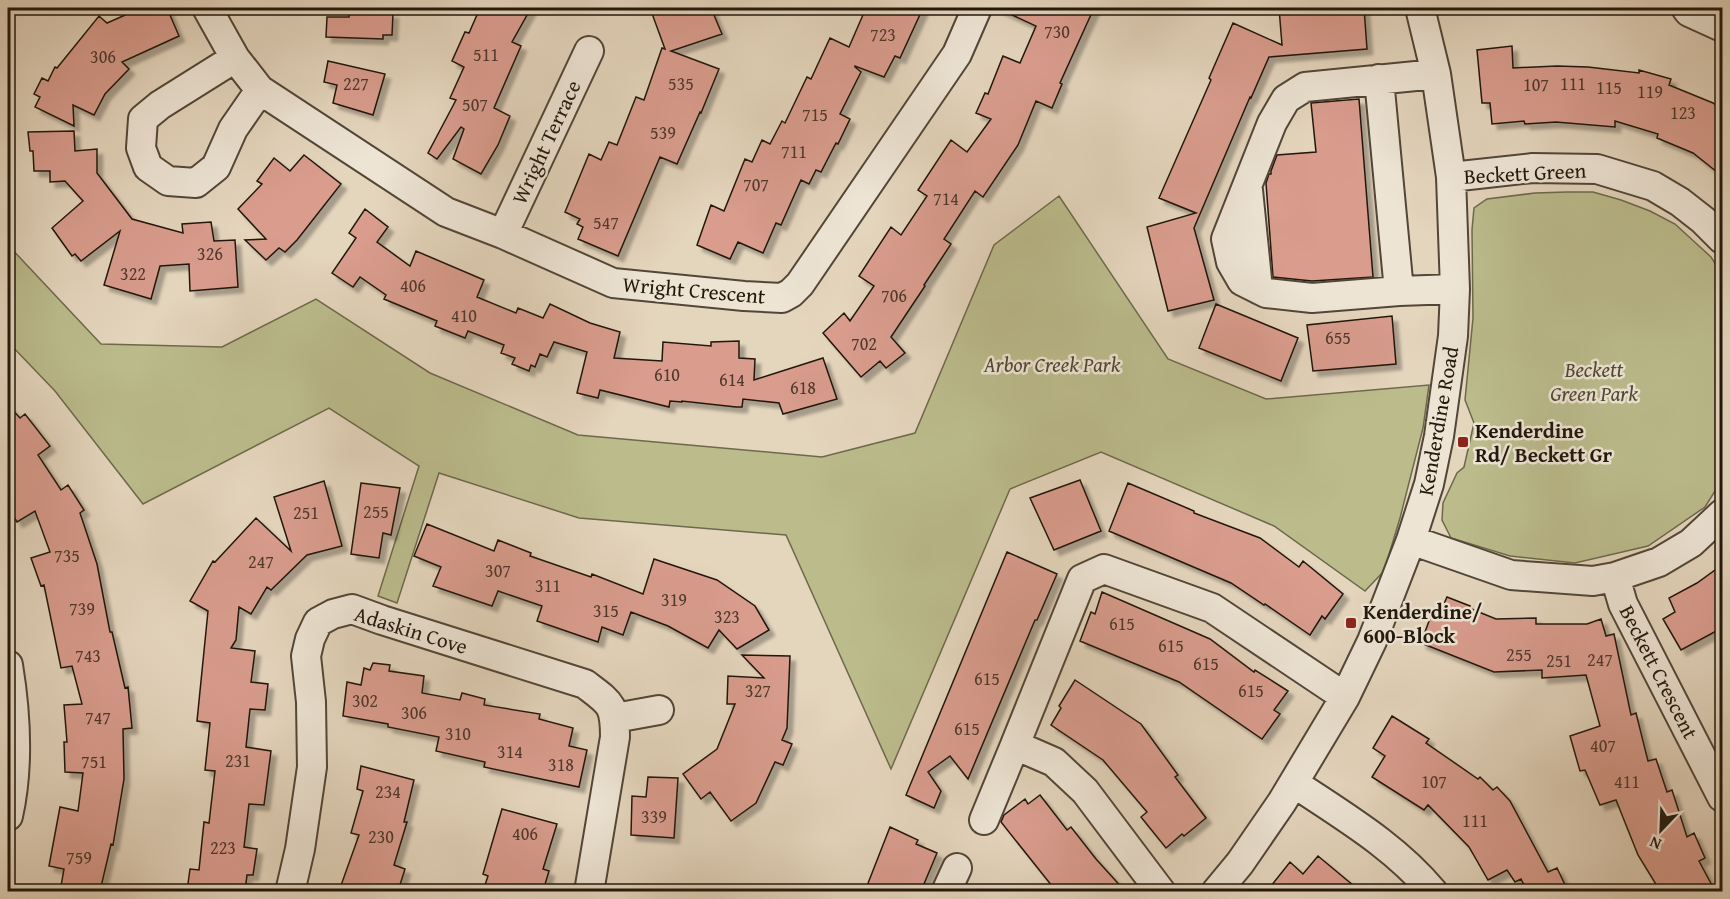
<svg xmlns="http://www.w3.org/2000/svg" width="1730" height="899" font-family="'Gentium Book Plus',serif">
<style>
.green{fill:#bbbb8c;stroke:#6e694c;stroke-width:1.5}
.building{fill:#d99c8d;stroke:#21170c;stroke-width:1.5;filter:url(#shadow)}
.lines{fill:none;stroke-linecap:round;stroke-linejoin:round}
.minor-casing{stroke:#524638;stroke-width:32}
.minor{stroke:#ede4d4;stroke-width:28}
.poi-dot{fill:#8f2418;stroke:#ede4d4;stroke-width:2}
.labels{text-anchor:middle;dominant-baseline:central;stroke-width:5;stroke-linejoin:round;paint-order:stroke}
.number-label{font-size:18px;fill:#4f382c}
.street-label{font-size:21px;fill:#21170c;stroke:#ede4d4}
.park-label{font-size:21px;font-style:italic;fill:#4f4832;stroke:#ede4d4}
.poi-label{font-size:21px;font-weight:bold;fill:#21170c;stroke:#ede4d4;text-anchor:start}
</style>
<defs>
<filter id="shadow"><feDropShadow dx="5.5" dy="5.5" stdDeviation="1.5" flood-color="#0004"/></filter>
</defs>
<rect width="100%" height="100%" fill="#e4d5bd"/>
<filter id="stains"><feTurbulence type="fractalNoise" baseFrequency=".00333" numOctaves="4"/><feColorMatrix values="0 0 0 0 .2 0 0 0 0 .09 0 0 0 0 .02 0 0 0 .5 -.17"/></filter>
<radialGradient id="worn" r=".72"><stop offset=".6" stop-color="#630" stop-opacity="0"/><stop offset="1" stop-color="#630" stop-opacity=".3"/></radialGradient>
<path class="green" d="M1567,192H1593L1621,200L1650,211L1675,224L1711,257L1722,274V480L1705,507L1648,546L1575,563L1510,556L1451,538L1442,520L1443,503L1457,473L1464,467L1474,423L1465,400L1473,318L1472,230L1474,208L1487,199L1535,193Z
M1059,196L1168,359L1266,399L1429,385L1423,428L1400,518L1384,571L1365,591L1274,526L1101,452L1010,489L891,769L786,535L579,518L439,473L397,603L378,596L419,466L329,408L143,504L55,391L8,342V245L101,344L222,347L316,299L430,373L578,435L822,457L915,433L994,245Z"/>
<path class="building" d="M141,8H167L179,36L122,62L129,69L105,94L94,115L73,105L74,126L35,107L40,97L34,94L42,78L48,81L55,67L57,68L99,16L107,23Z
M349,8H383V13H393L392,35H383V39L326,37L327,17H349Z
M480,8H531L512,42L521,46L494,108L510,116L498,145L481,174L453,159L464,129L461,127L437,159L428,153L456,100L450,98L464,67L452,61L465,32L469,33Z
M650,8H711L722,34L671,51L719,69L701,113L700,112L677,164L660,157L618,256L578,239L583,227L577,224L580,219L565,212L589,154L601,160L609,142L617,145L636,97L644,100L662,48L665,49Z
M866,8H923L900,58L895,56L884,77L855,66V67L861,72L840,114L850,119L838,144L836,143L821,172L816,170L809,184L801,180L781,225L776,223L763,253L738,242L730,259L697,245L711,205L724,211L745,159L752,162L762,140L770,144L782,121L785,123L807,77L811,79L830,38L849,47Z
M997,8H1094L1060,83L1062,84L1052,108L1036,101L1018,145L983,197L975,191L944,239L951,244L924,285L925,286L891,337L905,353L886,368L880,361L861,377L823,333L844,313L850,321L874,286L859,276L891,227L901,235L927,196L918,190L951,140L967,152L991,119L976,113L985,93L988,94L1003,56L1020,63L1036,26Z
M1279,8H1364L1367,49L1269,57L1251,98L1250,97L1194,228L1214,300L1168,311L1147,227L1196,213L1159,198L1211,80L1209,78L1233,23L1282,45Z
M1512,46L1513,68L1557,66L1588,67L1639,73V70L1671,79L1669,85L1713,103L1722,110V176L1693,153L1657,138L1658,134L1615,121V127L1556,122L1525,124L1524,121L1492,124L1490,103H1482L1477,50Z
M328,61L385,74L373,115L333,103L337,85L324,82Z
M1359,99L1373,277L1312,281L1273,277L1266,183L1269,174H1271V171L1277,155L1316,152L1311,103Z
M74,131L75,151L97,149V173L132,219L183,233L182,224L211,222L214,241L235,240L238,287L190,291L189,264L160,266L151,299L104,285L120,231L81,261L75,254L72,256L52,228L83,201L65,181L50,182V171H34L33,151H30L28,132Z
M304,155L341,184L297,240L285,252L279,248L266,260L245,240L266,239L238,209L262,184L257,181L274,158L290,171Z
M365,209L388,227L377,242L410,266L416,251L484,280L477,297L516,313L518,308L543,318L550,304L590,323L620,332L614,358L662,361L663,342L711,346V342L739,341V358L755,359L754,380L823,358L837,399L783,414L779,403L743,399L742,407H736L682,401V402L670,401L669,407L600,390L598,398L577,393L587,352L554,342L547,357L540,354L535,367L531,365L529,371L512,364L515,358L501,353L504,345L468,331L465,338L435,326L437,321L384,299L386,295L360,277L353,287L332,273L356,238L349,233Z
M1216,304L1298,338L1281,381L1199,348Z
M1392,316L1396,364L1313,371L1307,325Z
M8,405L20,418L25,414L50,446L38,455L61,490L68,485L84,510L80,513L97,564L110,632H112L125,688L128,687L132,728L123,729L124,779L113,845L111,844L100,891H85L61,886L64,869L49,866L60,807L78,811L83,773L65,772L64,742H67L64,705L82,704L72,666L61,668L44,585L41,586L31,558L50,552L35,511L17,522L8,507Z
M1080,480L1101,531L1054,550L1030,498Z
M324,481L342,546L307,555L271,590L267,587L251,614L239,607L236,640L231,648L255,651L251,682L268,684L265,710L250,709L246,747L271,751L264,805L249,804L244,847L257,849L253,875H247L245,891H187L190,869L199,870L204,822L209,823L215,771L205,770L210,723L197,721L208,611L190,601L213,561L215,562L256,518L291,551L274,497Z
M361,483L400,488L391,535L383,533L379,558L351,554Z
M1128,483L1194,511V513L1260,538L1299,567L1303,561L1343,594L1325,619L1322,616L1310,635L1265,604L1264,605L1231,583L1109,531Z
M427,524L494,551L498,540L531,553L530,556L591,577L592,574L643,594L654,559L717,580L755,606L769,630L737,649L719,630L708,648L668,626L631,612L623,635L602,627L598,642L537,621L542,606L498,591L492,606L433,586L441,567L414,556Z
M1007,552L1057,574L1037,620H1035L968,779L950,756L928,772L941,791L934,808L906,795Z
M1722,565V628L1681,650L1663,619L1675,612L1669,598L1697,583Z
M1102,592L1210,639L1254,672L1255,670L1288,691L1274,710L1280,714L1262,739L1179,682L1080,641L1091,612L1095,614Z
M1447,597L1470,606L1469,608L1496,619L1536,618V624H1587L1601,619L1606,636L1614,634L1631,715L1636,713L1648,761L1656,759L1667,792L1672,790L1687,837L1694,833L1705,858L1699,861L1715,891H1660L1638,855L1616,800L1600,805L1585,770L1580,771L1570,736L1600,726L1586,675L1542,678V670L1494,672L1421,643L1433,610L1440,613Z
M742,655L790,656L787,728L782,740L792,744L783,765L775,762L756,803L731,821L710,792L701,799L683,774L717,749L735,704H727L728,676L764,678Z
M373,663L390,665L389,671L424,676L422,693L460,700L462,693L485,699L484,705L540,714L539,719L573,728L569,746L587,750L579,787L484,767L485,762L436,751L439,737L388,727V724L343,716L347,682L361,685L364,668L370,670Z
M1075,680L1141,724L1178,775L1175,777L1206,818L1184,836L1182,834L1166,848L1141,817L1147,812L1103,760L1051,725L1061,708L1059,706Z
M1392,716L1429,739L1426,743L1478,779L1480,777L1493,790L1497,787L1510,801L1548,872L1557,868L1568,891H1527L1521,879L1515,882L1507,870L1488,880L1469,847L1428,805L1424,810L1372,777L1385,756L1373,748Z
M361,766L414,780L404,822H407L394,865L405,869L398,891H339L359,835L351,833L363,791L357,789Z
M648,777L678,778L674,838L631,835L632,796L646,797Z
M1040,795L1067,830L1071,827L1096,859L1125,891H1056L1001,822L1004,815L1025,799L1028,804Z
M502,809L557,824L543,869L549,871L543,891H483L488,876L483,874Z
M890,827L918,840L916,844L937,853L921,891H865Z
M1318,856L1360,891H1267L1290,862L1303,874Z"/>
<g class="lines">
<defs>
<path id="minor" d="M207,8L235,58L260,90L446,212L503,234L613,283L744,296L782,298L791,293L800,284L957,54L977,8
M1686,8L1689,12L1722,27
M235,58L160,105L143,119L141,148L148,167L168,181L196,183L216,167L233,129L260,90
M1436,74L1305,87L1286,99L1272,123L1226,239L1231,262L1242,281L1266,293L1312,298L1399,291L1455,289
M1379,79L1399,291
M1451,177L1533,168L1597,169L1653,186L1680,202L1703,220L1722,239
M1248,190L1258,289
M503,234L589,51
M1411,540L1511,575L1593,581L1615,577L1659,562L1691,543L1722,514
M1615,577L1623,604L1722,797
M8,665C16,714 19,767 8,816
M615,718L659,710
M1294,783C1343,816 1395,846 1433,892
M984,820L1015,745
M290,892L300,849L312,767L311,702L306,656L310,639L318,622L333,614L352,609L382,620L585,684C610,703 615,704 615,737L589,892
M946,892L957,868
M1161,892L1085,791L1054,762L1015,745L1082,579L1104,569L1212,608L1345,697
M1216,892L1240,863L1282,802L1345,697L1372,641L1411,540L1429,484L1439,436L1453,336L1455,289L1451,177L1436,74L1420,8"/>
</defs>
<use href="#minor" class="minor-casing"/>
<use href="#minor" class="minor"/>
</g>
<g class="poi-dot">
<rect x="1457" y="436" width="12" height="12" rx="3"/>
<rect x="1345" y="617" width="12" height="12" rx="3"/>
</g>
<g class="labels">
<g class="number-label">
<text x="1057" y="31">730</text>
<text x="883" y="34">723</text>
<text x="486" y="54">511</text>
<text x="103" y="56">306</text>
<text x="356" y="83">227</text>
<text x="681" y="83">535</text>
<text x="1573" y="83">111</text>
<text x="1536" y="84">107</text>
<text x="1609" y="87">115</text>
<text x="1650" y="91">119</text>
<text x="475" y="104">507</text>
<text x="1683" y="112">123</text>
<text x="815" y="114">715</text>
<text x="663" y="132">539</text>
<text x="794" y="151">711</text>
<text x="756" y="184">707</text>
<text x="946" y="198">714</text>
<text x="606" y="222">547</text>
<text x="210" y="253">326</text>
<text x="133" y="273">322</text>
<text x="413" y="285">406</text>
<text x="894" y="295">706</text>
<text x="464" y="315">410</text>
<text x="1338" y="337">655</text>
<text x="864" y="343">702</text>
<text x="667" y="374">610</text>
<text x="732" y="379">614</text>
<text x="803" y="387">618</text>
<text x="376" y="511">255</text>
<text x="306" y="512">251</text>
<text x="67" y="555">735</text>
<text x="261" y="561">247</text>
<text x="498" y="570">307</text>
<text x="548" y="585">311</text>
<text x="674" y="599">319</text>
<text x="82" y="608">739</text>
<text x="606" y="610">315</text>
<text x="727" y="616">323</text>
<text x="1122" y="623">615</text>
<text x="1171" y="645">615</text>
<text x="1519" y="654">255</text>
<text x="88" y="655">743</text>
<text x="1600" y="659">247</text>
<text x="1559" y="660">251</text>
<text x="1206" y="663">615</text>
<text x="987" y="678">615</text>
<text x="758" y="690">327</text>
<text x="1251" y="690">615</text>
<text x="365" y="700">302</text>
<text x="414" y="712">306</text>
<text x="98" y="717">747</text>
<text x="967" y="728">615</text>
<text x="458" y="733">310</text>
<text x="1603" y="745">407</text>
<text x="510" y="751">314</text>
<text x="238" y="760">231</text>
<text x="94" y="761">751</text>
<text x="561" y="764">318</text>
<text x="1434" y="781">107</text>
<text x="1627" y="781">411</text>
<text x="388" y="791">234</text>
<text x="654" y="816">339</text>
<text x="1475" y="820">111</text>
<text x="525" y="833">406</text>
<text x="381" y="836">230</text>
<text x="223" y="847">223</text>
<text x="79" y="857">759</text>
</g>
<g class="street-label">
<text transform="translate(546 142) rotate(-65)">Wright Terrace</text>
<text transform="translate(1525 173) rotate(-3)">Beckett Green</text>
<text transform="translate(694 290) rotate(5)">Wright Crescent</text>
<text transform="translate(1438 421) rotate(-80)">Kenderdine Road</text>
<text transform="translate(411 630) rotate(17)">Adaskin Cove</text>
<text transform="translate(1659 672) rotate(63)">Beckett Crescent</text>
</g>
<g class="park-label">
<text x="1052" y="364">Arbor Creek Park</text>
<text x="1594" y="369">Beckett<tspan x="1594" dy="24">Green Park</tspan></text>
</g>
<g class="poi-label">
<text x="1475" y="430">Kenderdine<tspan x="1475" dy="24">Rd/ Beckett Gr</tspan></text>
<text x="1363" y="611">Kenderdine/<tspan x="1363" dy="24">600-Block</tspan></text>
</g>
</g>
<rect width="1730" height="899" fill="none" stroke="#e4d5bd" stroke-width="30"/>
<rect x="9" y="9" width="1712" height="881" fill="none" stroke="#21170c" stroke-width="3"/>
<rect x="15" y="15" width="1700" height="869" fill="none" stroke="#21170c" stroke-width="1.5"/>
<g transform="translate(1661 830) rotate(203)" stroke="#ede4d4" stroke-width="4.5" paint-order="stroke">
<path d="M0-4.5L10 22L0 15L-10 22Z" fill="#21170c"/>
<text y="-9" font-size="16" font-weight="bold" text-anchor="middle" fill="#21170c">N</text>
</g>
<rect width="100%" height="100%" filter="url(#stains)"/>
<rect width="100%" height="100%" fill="url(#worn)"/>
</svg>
